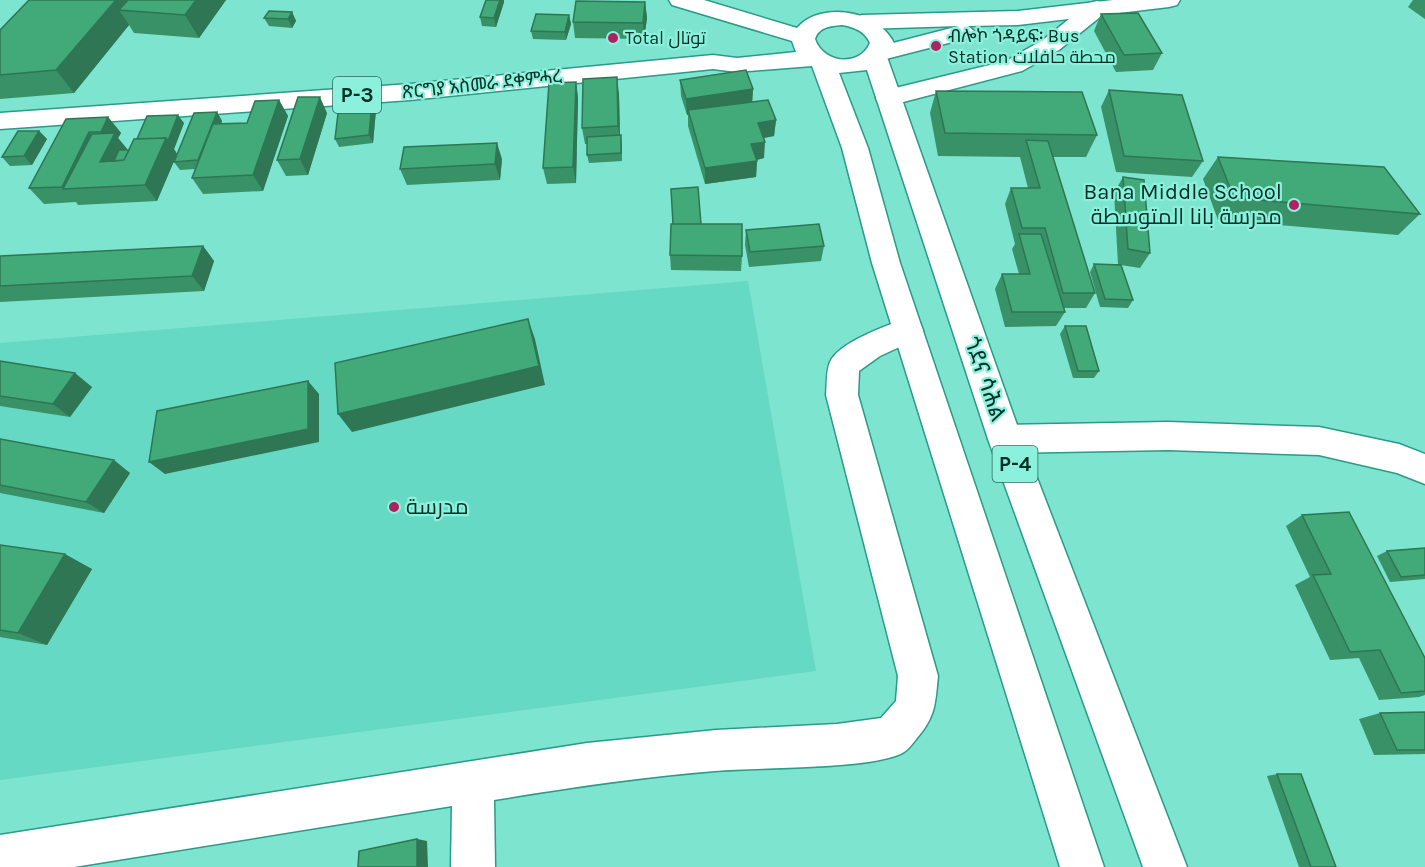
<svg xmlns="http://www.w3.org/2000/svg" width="1425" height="867" font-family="Karla,Cairo,'Noto Sans Ethiopic',sans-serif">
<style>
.built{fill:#65d9c3}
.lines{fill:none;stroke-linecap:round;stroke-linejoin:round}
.minor-casing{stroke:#2b9a88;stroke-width:3}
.major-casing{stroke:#2b9a88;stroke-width:3}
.highway-casing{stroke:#2b9a88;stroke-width:3}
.minor{fill:#fff;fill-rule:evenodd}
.major{fill:#fff;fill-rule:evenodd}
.highway{fill:#fff;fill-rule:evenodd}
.wall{fill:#399167}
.shaded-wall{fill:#2e7654}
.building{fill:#42a978;stroke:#2e7654;stroke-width:1.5}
.poi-dot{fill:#ad2261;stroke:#8bf1dc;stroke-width:2}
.labels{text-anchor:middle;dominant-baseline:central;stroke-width:4.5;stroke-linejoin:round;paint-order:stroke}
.far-poi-label{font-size:18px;fill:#002f27;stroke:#8bf1dc;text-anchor:start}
.far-street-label{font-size:18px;fill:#002f27;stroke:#8bf1dc}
.shield{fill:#8bf1dc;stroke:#2a695d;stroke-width:1.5}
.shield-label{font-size:21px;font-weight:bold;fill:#002f27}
.poi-label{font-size:22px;fill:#002f27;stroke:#8bf1dc;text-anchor:end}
.street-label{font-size:22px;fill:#002f27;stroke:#8bf1dc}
</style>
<rect width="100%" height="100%" fill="#7de4cf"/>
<path class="built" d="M748,281L816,671L0,780V343Z"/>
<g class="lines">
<defs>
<path id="minor" d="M1097,1L1105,3L1108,8L1105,13L1059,50L1022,71L888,106L879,104L876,98L879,92L1006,61L1043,40L1089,3Z
M908,318L919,322L923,330L919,338L880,356L859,371L858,395L938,676C935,704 936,716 917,738C913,743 909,749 904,752C876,770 755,767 715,771C641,777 567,788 494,800L495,867H451L452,806L74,867H0V835L587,743L716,730L837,724L881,718L896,701L898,676L826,395C827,385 826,371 830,362C839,342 888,325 908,318Z
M1168,422L1319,427L1399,444L1425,454V484L1397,473L1319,455L1168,450L1005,453L993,449L988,439L993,429L1005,425Z"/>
<path id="major" d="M1113,0H1180L1177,5L1169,7L1018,25L968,26L975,32L972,37L878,61L870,59L866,54L870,49L959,26L862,29L854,27L851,22L854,17L862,15L1018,11Z"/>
<path id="highway" d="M669,0H704L797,28C821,0 879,11 894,43L887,57L1022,439L1187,867H1143L988,439L867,70L839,73L868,148L900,263L1104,867H1060L872,263L842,148L812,66L737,72L713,69L410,100L0,129V113L410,84L713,55L737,58L796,52L792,41L672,5ZM842,25C854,27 865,31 870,43C859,68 823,63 815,39C819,27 830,26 842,25Z"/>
</defs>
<use href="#minor" class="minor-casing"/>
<use href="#major" class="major-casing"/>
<use href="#highway" class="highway-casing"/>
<use href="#minor" class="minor"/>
<use href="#major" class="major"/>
<use href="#highway" class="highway"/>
</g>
<path class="wall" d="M29,0H226L199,38L134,33L129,25L74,93L0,99V30Z
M1413,0H1425V19L1408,7Z
M504,2L496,27L482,26L480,17Z
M645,2L647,18L644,39L575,38L573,22Z
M292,12L296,21L292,28L269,26L264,18Z
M1101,14L1162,53L1153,70L1116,72L1094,31Z
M569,15L571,24L566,40L533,39L531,31Z
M680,80L753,89L752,102L776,120L774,136L764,138V158L757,160L756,177L705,184L688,126V115H687L681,96Z
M576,82L578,98L576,183L547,184L543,168Z
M1109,90L1203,161L1192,177L1116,172L1101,107Z
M936,91L1097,135L1086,157H1053L1095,293L1086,308H1064L1065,312L1056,326L1005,327L995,289L1002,274H1019L1012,249L1015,244L1005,204L1011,188H1028L1020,157L938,156L930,113Z
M619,94L620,135L622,144V161L589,163L587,155V144H585L582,128Z
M279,100L288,116L263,191L203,194L192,178L195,169L180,170L174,162L217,112L222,121L221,124L247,123Z
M376,110L373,143L339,147L335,139Z
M327,113L308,175L286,176L277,160Z
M108,117L121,133L118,138L127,149V150H129L137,139L184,123L174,149L177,154L157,201L78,205L76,202L44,204L29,188L66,119Z
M39,131L47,139L32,165L10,166L2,157Z
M1218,157L1420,214L1398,235L1218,220L1203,179Z
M502,159L500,180L407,185L400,169Z
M1123,177L1150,253L1140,268L1121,265L1133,300L1128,308L1100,307L1090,272L1094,264H1118L1114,193Z
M701,224L742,256L741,271L671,270L670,255Z
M746,230L824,246L821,261L749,267L745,245Z
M203,246L214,261L204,291L0,302V256Z
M1065,326L1099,371L1094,378H1073L1060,334Z
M0,361L92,387L70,417L0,406Z
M0,439L130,473L104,513L0,493Z
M1302,515L1425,658V695L1419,697L1379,700L1359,658L1330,660L1295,585L1310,577L1286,526Z
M0,545L92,569L47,645L0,637Z
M1425,548V579L1390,582L1377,556L1387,551Z
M1425,712V754L1374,755L1359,719L1380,713Z
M1277,774L1336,867H1299L1267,776Z"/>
<path class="shaded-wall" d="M116,0H150L119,10L129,25L74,93L56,70Z
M196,0H226L199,38L185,15Z
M500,0H504V2L496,27L494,18Z
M645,2L647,18L644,39L643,23Z
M292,12L296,21L292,28L288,19Z
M569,15L571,24L566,40L565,32Z
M617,77L619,94L620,142L618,126Z
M576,82L578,98L576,183L573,167Z
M753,89L752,105L688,110V115H687L686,99Z
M320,97L327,113L308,175L300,159Z
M279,100L288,116L263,191L253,175Z
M372,102L376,110L373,143L369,135Z
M217,112L222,121L204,169L198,160Z
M178,115L184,123L174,149L177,154L157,201L145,185L166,138Z
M108,117L121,133L118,138L127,149L119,167L100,162L110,143L101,132Z
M776,120L774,136L757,139L758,123Z
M39,131L47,139L32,165L24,156Z
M89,132L102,149L64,189L62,187Z
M765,142L764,158L751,161V144Z
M497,143L502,159L500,180L495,164Z
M757,161L756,177L705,184V168Z
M203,246L214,261L204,291L192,276Z
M528,319L535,339L545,385L352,432L338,414Z
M75,373L92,387L70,417L53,404Z
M308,381L319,394V442L165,474L149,462Z
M114,460L130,473L104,513L86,502Z
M65,554L92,569L47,645L18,633Z
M417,839L427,841L428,867H417Z"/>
<path class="building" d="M29,0H116L56,70L0,75V30Z
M128,0H196L185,15L119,10Z
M486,0H500L494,18L480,17Z
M576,1L645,2L643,23L573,22Z
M269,11L292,12L288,19L264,18Z
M1138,13L1162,53L1124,55L1101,14Z
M536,14L569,15L565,32L531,31Z
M746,70L753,89L686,99L680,80Z
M617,77L618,126L582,128L583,79Z
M576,82L573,167L543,168L549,83Z
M1109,90L1182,95L1203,161L1124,156Z
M936,91L1082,92L1097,135L945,133Z
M298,97H320L300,159L277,160Z
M279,100L253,175L192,178L213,124L247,123L255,101Z
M768,100L776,120L758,123L765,142L751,144L757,161L705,168L688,110Z
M372,102L369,135L335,139L339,105Z
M217,112L198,160L174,162L194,113Z
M178,115L168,141L166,138L137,139L147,116Z
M108,117L101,132H89L62,187L29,188L66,119Z
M18,131H39L24,156L2,157Z
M115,133L100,162L124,160L134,139L166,138L145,185L63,189L92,134Z
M621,135V153L587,155V137Z
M1026,140L1048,141L1095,293H1063L1045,228H1022L1011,188H1040Z
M497,143L495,164L400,169L404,147Z
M119,150H129L124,160L114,161Z
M1218,157L1384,167L1420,214L1234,198Z
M1123,177L1144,180L1150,253L1128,249Z
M698,187L701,224H673L671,189Z
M671,224H742V256L670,255Z
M819,224L824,246L750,252L746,230Z
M1019,234H1041L1065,312H1012L1002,274H1030Z
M203,246L192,276L0,286V256Z
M1094,264L1121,265L1133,300L1105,299Z
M528,319L539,366L338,414L335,363Z
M1065,326H1086L1099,371H1078Z
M0,361L75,373L53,404L0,396Z
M308,381V429L149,462L157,411Z
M0,439L114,460L86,502L0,485Z
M1349,512L1425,658V691L1401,693L1380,650L1350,652L1313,575L1331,574L1302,515Z
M0,545L65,554L18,633L0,630Z
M1425,548V575L1401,577L1387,551Z
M1425,712V750H1397L1380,713Z
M1277,774H1301L1336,867H1311Z
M417,839V867H358L359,851Z"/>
<g class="poi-dot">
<circle cx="613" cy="38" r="6"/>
<circle cx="936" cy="46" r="6"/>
<circle cx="1294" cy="205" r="6"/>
<circle cx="394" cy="507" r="6"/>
</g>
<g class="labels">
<g class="far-poi-label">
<text x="948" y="36">ብሎኮ ጎዳይፍ፡ Bus<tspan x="948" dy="21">Station محطة حافلات</tspan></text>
<text x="625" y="38">Total توتال</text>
</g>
<g class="far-street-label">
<text transform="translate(482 84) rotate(-6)">ጽርግያ አስመራ ደቀምሓረ</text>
</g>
<g class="shield">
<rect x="333" y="77" width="48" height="36" rx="4.5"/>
<rect x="992.5" y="446" width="45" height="36" rx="4.5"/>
</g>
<g class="shield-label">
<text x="357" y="95">P-3</text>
<text x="1015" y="464">P-4</text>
</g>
<g class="poi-label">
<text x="1282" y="192">Bana Middle School<tspan x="1282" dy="25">مدرسة بانا المتوسطة</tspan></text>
<text x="406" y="507" text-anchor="start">مدرسة</text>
</g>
<g class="street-label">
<text transform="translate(985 379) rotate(71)">ጎደና ሳሕል</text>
</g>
</g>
</svg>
